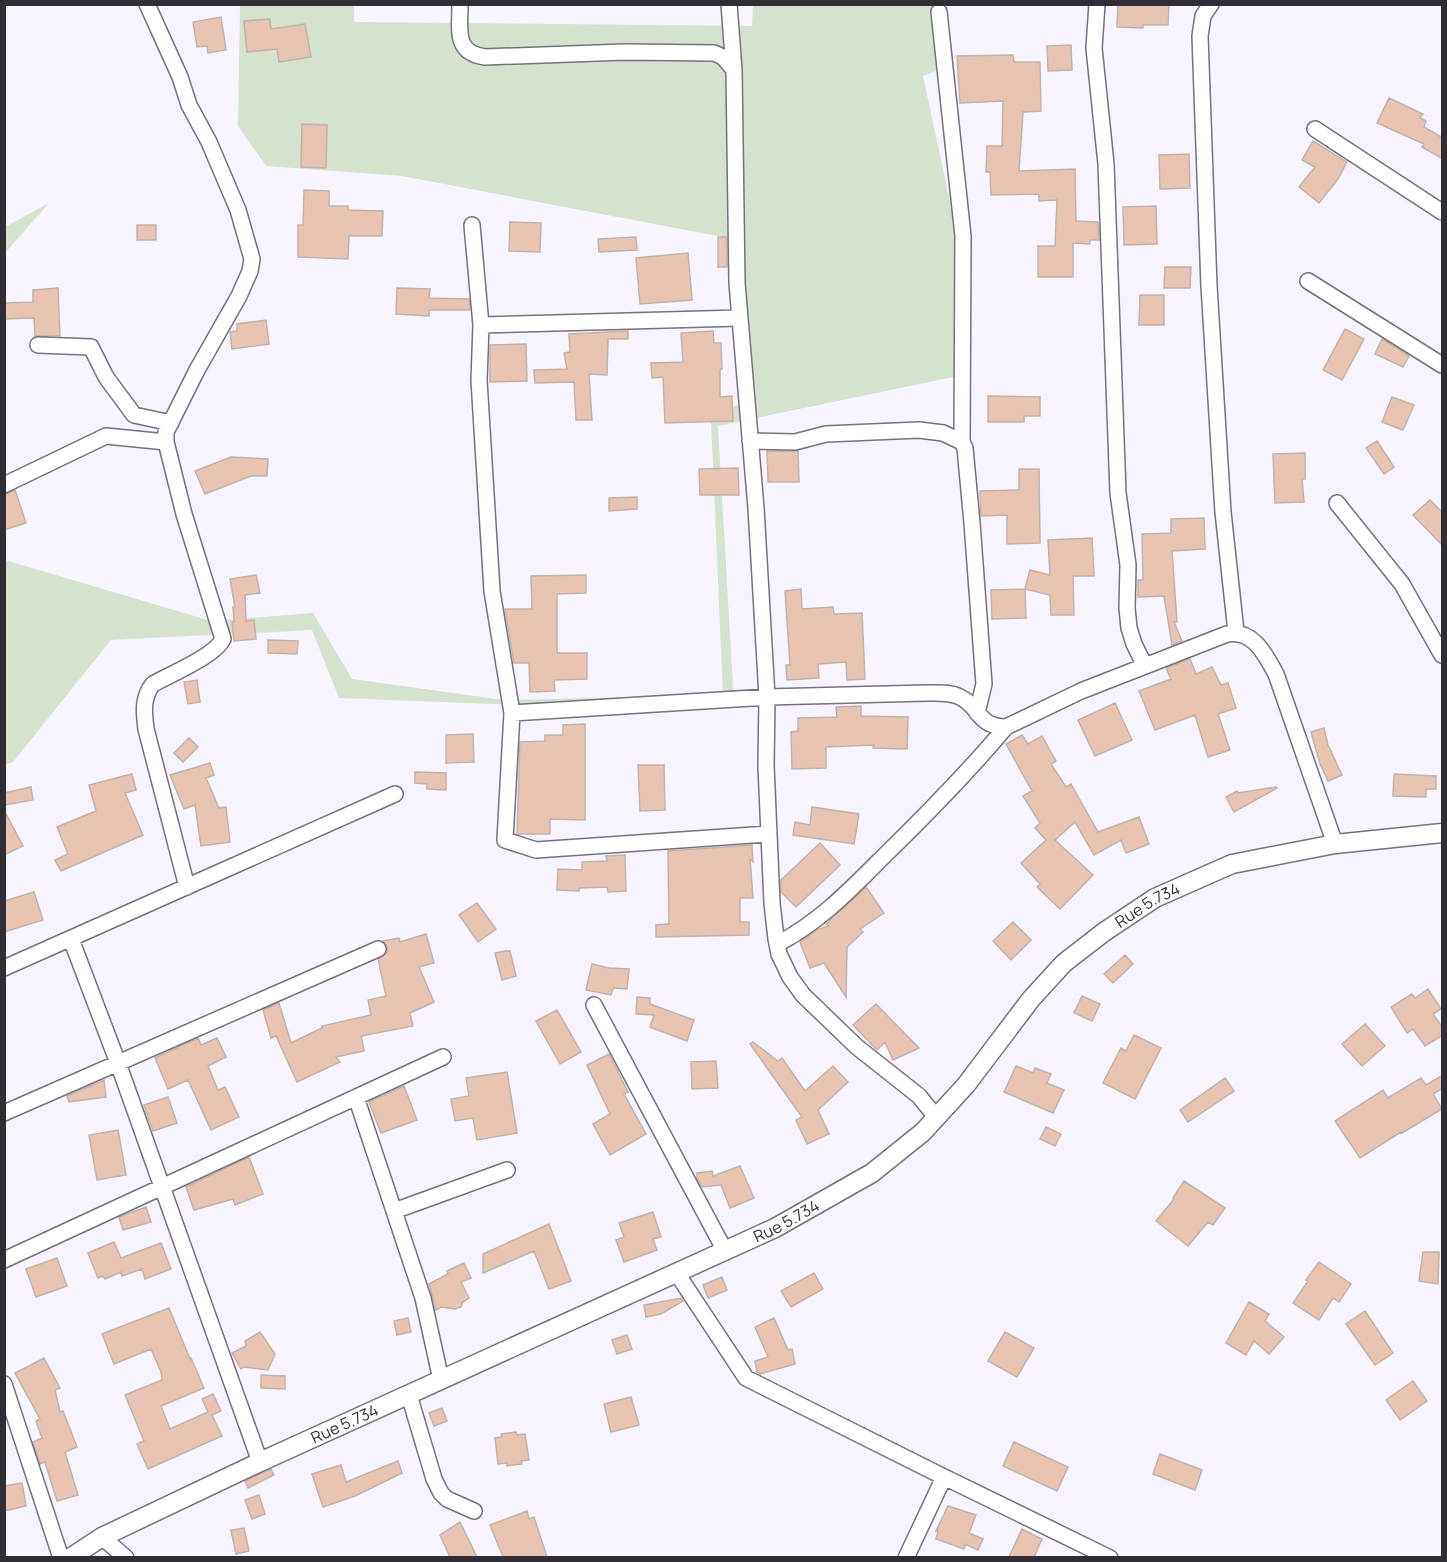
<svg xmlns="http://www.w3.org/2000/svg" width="1447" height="1562" font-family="Manrope,sans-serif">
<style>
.green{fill:#d4e2ce}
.building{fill:#e8c5b2;stroke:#c2b3aa;stroke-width:1.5}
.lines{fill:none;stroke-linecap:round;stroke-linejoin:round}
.minor-casing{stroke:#76717e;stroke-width:18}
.tertiary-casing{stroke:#76717e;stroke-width:21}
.minor{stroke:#fff;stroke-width:15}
.tertiary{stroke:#fff;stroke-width:18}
.labels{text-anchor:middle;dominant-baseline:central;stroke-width:5;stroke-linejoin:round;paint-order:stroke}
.street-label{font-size:16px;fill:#302e34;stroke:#fff}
</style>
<rect width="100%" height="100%" fill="#f7f3ff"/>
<path class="green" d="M240,5H354V22L752,26L753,5H935L943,68L923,76L962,257L958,376L718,426L734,704H492L339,698L312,630L111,640L13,762L5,765V560L211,621L313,613L352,679L504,700L723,695L711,420L756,394L728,238L402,176L266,166L238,126Z
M49,203L5,253V227Z"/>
<path class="building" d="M1118,4H1169L1168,25H1143V28L1117,27Z
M221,17L226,50L208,53L207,46L197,47L193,22Z
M270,19L271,29L305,24L311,57L279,62L277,49L247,52L244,21Z
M1071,45L1072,70L1048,71L1047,46Z
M1013,55L1014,62H1040L1041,111L1023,112L1019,171L1075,169L1076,221L1098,222L1099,240H1090V244L1073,243V277H1038V246H1055L1057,200L1039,201V194L991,195L990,172H986L987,146H1002L1003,101L960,103L957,56Z
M1389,98L1423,114L1420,118L1426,121L1424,127L1443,138V159L1422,147L1424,144L1377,123Z
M302,124L327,125L326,168L301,167Z
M1313,141L1347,162L1338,179L1319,203L1299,187L1315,167L1302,160Z
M1189,154L1190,188L1160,189L1159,155Z
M304,190L329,191V206H348V210L383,211L382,236H349L348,259L298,257V225H303Z
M1156,206L1157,244L1124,245L1123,207Z
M510,222L541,223L540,252L509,251Z
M137,225H156V240H137Z
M636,237L637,250L599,252L598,239Z
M718,237H727V267H718Z
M688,253L692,300L640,304L636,258Z
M1165,267H1191L1190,288H1164Z
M58,288L60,336H35L34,318L4,319V303L33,302V290Z
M397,288L430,289L429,298L469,299L470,310H429V316L396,314Z
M1140,295H1164V325H1139Z
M266,320L269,344L232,349L230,332L237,331V324Z
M1345,329L1364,339L1342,380L1323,370Z
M628,331V339H608L607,375L589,374L592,420H576L574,382L535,383L534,370L567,369L564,353L570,352L569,334Z
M713,331L714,343H721L722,369L720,370V397L732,396L733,421L665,423L663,377L652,378L651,363L683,362L681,333Z
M1382,339L1409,356L1403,367L1375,354Z
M526,344L527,381L490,382V345Z
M988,396L1040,397V416H1024V422H988Z
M1392,397L1414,405L1403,430L1382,422Z
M1377,441L1394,467L1384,474L1366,448Z
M767,451H798L799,482H768Z
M1305,453V479H1302L1304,502L1275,503L1273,454Z
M231,457L268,459L267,476H251L205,494L195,471Z
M738,468L739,495H700L699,469Z
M1019,469H1039L1040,543L1007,544V515L981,516L980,491L1019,490Z
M15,490L26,523L4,530V495Z
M637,497V509L609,511V498Z
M1430,500L1443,513V546L1413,515Z
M1204,518L1205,549L1172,551L1177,622H1174L1182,641L1172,645L1164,596L1138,597V580H1143L1142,534L1171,533V519Z
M1092,538L1094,576H1073L1074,615H1051L1050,595L1025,589L1030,570L1050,575L1048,540Z
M256,575L260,593L245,595L246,621L254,620L256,639L234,641L232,622H234L233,607H235L230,579Z
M586,575V593L557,594V653H587V679L554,680L555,691L530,692L529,663H514L505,609H532L531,576Z
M801,589L802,609L833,607L834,614L862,613L865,679L847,680L846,662L818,664L819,678L787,680L786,665H790L785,591Z
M1025,589L1026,618L992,619L991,590Z
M268,640L298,641L297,654L268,653Z
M1190,659L1196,674L1212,667L1221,685L1228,683L1236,708L1218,714L1230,750L1208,757L1195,715L1155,730L1139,691L1171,679L1166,668Z
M197,680L200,702L188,704L184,682Z
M1115,703L1132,740L1095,756L1078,720Z
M861,706V716L908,717L907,749L873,748L874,745L826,747V768L792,769L791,732L798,731V718L837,717L836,707Z
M585,724V820L550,819V834H517L520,742L545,741V735H563V725Z
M1324,728L1328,745L1342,775L1328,781L1320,764L1311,732Z
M473,734L474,762L446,763V735Z
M1022,735L1028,744L1042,736L1056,761L1051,764L1066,787L1071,784L1098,832L1139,817L1149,844L1126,853L1121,840L1094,855L1075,822L1055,840L1093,875L1060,909L1037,887L1040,884L1021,863L1046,840L1035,828L1040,823L1023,796L1032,791L1006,744Z
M189,738L198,747L183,762L174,753Z
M210,763L214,775L206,778L219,808L226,807L230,842L201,846L195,805L184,809L170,775Z
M638,765H664L665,810L640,811Z
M415,772L446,773V790L427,789V784L415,783Z
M132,774L136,790L125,793L143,835L61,871L55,860L68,854L57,827L96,811L89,785Z
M1394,774L1436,776V789H1426V797L1393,796Z
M31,787L33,800L4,805V793Z
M1276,787L1277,788L1234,812L1226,797L1237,791L1238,793Z
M812,807L859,814L854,844L793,835L795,822L810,825Z
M4,810L23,846L4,855Z
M820,843L840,865L796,907L781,892V880Z
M752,845L753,862L750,859L753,898H740V922H749V935L656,937V925L669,924L668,851Z
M625,855L626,891L608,892L607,887L579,888V891L557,890L558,869L582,870V862L607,861L606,856Z
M866,887L884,913L860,929L863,932L847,947L846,997L824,963L810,968L800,942L817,930L828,926L826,924Z
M34,892L43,920L4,932V901Z
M477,903L496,929L478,942L459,915Z
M1013,922L1031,940L1011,960L993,941Z
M426,934L434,963L419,967L434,1002L410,1013L413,1026L361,1036L364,1051L336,1057L340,1062L297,1082L276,1036L271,1038L263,1010L279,1003L291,1043L322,1028V1026L371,1015L368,1000L386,996L378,959L385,955L388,951L387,946L383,941L399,938L400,942Z
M505,951H510L516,976L502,980L495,953Z
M1125,955L1133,964L1113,983L1104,974Z
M592,964L609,968L629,969L627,989L613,988L611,995L586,990Z
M1428,989L1441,1009L1433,1014L1443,1028V1035L1425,1046L1413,1029L1407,1033L1391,1007L1412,994L1415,998Z
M1082,996L1100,1004L1092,1021L1074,1013Z
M637,997L650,998V1004L694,1020L687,1041L650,1027L654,1015L636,1014Z
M876,1004L919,1048L893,1060L885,1042L877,1050L853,1025Z
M557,1010L581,1052L560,1064L536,1021Z
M1365,1024L1385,1046L1362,1066L1342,1044Z
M1134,1035L1161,1048L1135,1099L1103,1083L1121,1048L1126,1051Z
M198,1038L201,1045L217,1038L226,1057L208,1066L218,1090L225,1087L239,1117L211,1130L188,1080L168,1089L155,1058Z
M753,1042L778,1061L782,1058L805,1091L833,1066L848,1082L818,1110L829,1134L807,1144L796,1120L802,1117L750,1044Z
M609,1054L628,1092L624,1094L646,1134L610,1155L593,1124L610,1114L587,1065Z
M716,1061L718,1088L692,1089L691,1062Z
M1016,1066L1033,1073L1035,1068L1051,1074L1047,1083L1064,1090L1053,1113L1004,1092Z
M507,1072L517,1133L477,1140L473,1118L455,1121L451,1099L469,1096L466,1078Z
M1443,1075V1088L1433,1094L1442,1109L1402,1133L1401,1132L1360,1158L1335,1121L1383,1090L1388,1098L1421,1078L1426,1085Z
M1225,1078L1234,1091L1188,1122L1180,1110Z
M104,1080L106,1097L69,1102L67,1096Z
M404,1086L417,1120L381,1133L369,1102Z
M168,1097L177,1123L153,1131L144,1105Z
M1046,1127L1061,1134L1055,1146L1040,1139Z
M118,1130L126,1175L97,1180L89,1135Z
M249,1157L263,1194L235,1205L233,1199L194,1210L186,1187Z
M740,1166L754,1198L730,1208L721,1185L702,1187L697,1178V1173L712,1171L713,1176Z
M1184,1181L1225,1208L1213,1225L1208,1222L1188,1246L1156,1221L1174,1199L1173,1198Z
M146,1207L151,1222L123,1230L119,1217Z
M653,1212L661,1237L653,1239L657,1250L624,1262L616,1240L624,1237L619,1223Z
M549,1224L571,1281L549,1289L534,1251L483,1273V1254Z
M114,1242L121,1258L161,1243L171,1269L145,1279L142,1269L122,1276L121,1272L105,1279L103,1276L98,1278L88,1253Z
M1423,1252H1439L1438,1284L1419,1281Z
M57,1258L67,1286L36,1297L26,1269Z
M1319,1262L1351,1284L1339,1302L1333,1298L1319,1320L1293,1303L1308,1281L1306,1280Z
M464,1263L471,1278L461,1282L469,1298L463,1302L461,1307L455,1309L441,1307L436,1310L429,1284L448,1274L447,1271Z
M814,1273L823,1289L791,1307L781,1291Z
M722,1277L727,1290L708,1298L703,1285Z
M681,1298L683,1301L661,1314L646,1317L644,1305Z
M1249,1302L1269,1314L1265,1321L1284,1337L1269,1354L1254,1341L1246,1355L1226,1343Z
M169,1308L190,1359L191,1358L204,1388L161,1406L170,1429L208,1412L202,1399L213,1394L221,1411L212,1415L222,1436L148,1469L137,1444L144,1441L125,1395L162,1380L161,1372L151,1349L114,1364L102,1334Z
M1365,1311L1393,1353L1375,1365L1346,1324Z
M408,1318L411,1332L397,1335L394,1321Z
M774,1318L788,1350L792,1349L795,1364L760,1374L757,1372L755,1361L768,1357L755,1327Z
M260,1332L275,1354L268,1370L244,1367L241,1369L232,1353L246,1346L245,1341Z
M1005,1332L1034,1348L1017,1377L988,1361Z
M627,1335L632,1349L617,1354L612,1340Z
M44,1358L60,1388L55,1390L60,1412L63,1411L77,1447L65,1452L78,1495L57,1501L45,1462L40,1464L33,1442L42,1438L36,1421L40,1419L15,1373Z
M261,1375L285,1376V1389L261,1388Z
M1413,1381L1427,1401L1400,1420L1386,1400Z
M631,1397L639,1425L611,1432L604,1404Z
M442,1408L447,1421L434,1426L429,1413Z
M516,1432L517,1435L525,1434L529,1460L521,1461L522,1464L507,1466V1463L498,1464L495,1438L502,1437L501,1434Z
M1014,1442L1068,1467L1057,1491L1003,1466Z
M1160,1454L1202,1470L1195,1490L1153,1474Z
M398,1461L402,1473L355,1496L323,1507L312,1474L341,1465L346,1482Z
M271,1469L274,1475L248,1488L245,1481Z
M22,1483L26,1506L4,1511V1486Z
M259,1495L265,1514L252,1519L245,1500Z
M948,1506L976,1515L969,1533L983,1539L978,1550L965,1544L964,1549L936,1539L938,1531H936Z
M527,1511L529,1519L534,1517L547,1557H503L490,1525Z
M460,1522L477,1557H450L440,1535Z
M244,1528L249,1551L236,1554L231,1530Z
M1022,1529L1042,1539L1034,1557H1009Z"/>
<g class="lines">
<defs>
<path id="minor" d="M147,4L180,77L189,105L209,142L238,210L252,259L250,271L239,296L197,370L166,432V442L184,514L223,639C215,656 171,674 153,684C142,697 144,713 146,729L187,887
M460,4C460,30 454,53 485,57L625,52L714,53L723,57L734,70
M729,4L734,70L737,283L756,508L767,697L766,766L772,903L776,939L779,954L790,977L803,995L857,1047L919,1096L936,1117
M1097,4L1094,48L1106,164L1118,493L1128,565L1127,608L1129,628L1134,644L1145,666
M1211,4L1203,16L1200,36L1209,286L1223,512L1236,632
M939,12L963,236L962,442L965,448L972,523L984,684L977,713
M1315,129L1442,212
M472,225L481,325L479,380L492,591L512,713L767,697L927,693C938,693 950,692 960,697C981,707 976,726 1006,727L1081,691L1227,634C1253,629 1265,654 1276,674L1335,844
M1308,281L1442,365
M481,325L740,318
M38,345L91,347L106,377L134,415L171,423
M750,441L795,442L826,434L919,430L943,433L962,442
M4,485L106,436L166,442
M1337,503L1402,584L1442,655
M512,713L505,840L536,850L769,834
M71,939L118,1063L260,1462
M777,944C819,923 853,887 886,854C928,813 969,771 1006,727
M4,968L395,794
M594,1005L725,1251
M356,1097L423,1298L441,1380
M4,1113L378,949
M394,1211L507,1170
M4,1260L443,1057
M676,1272L746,1378L944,1477L1110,1558
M4,1384L61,1558
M409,1395L434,1479L441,1493L447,1499L474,1511
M102,1537L126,1558
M906,1558L944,1477"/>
<g id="tertiary">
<path id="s1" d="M70,1558L102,1537L260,1462L775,1228L872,1173L923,1132L966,1085L1031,999L1064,963L1104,932L1155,898L1232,864L1335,844L1442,833"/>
</g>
</defs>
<use href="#minor" class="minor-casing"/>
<use href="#tertiary" class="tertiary-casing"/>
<use href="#minor" class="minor"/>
<use href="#tertiary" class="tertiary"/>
</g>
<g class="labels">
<g class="street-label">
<text stroke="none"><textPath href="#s1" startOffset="1278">Rue 5.734</textPath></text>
<text stroke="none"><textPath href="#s1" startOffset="792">Rue 5.734</textPath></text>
<text stroke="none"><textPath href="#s1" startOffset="306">Rue 5.734</textPath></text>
</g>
</g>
<rect width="1447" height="1562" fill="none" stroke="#302e34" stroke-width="12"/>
</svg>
